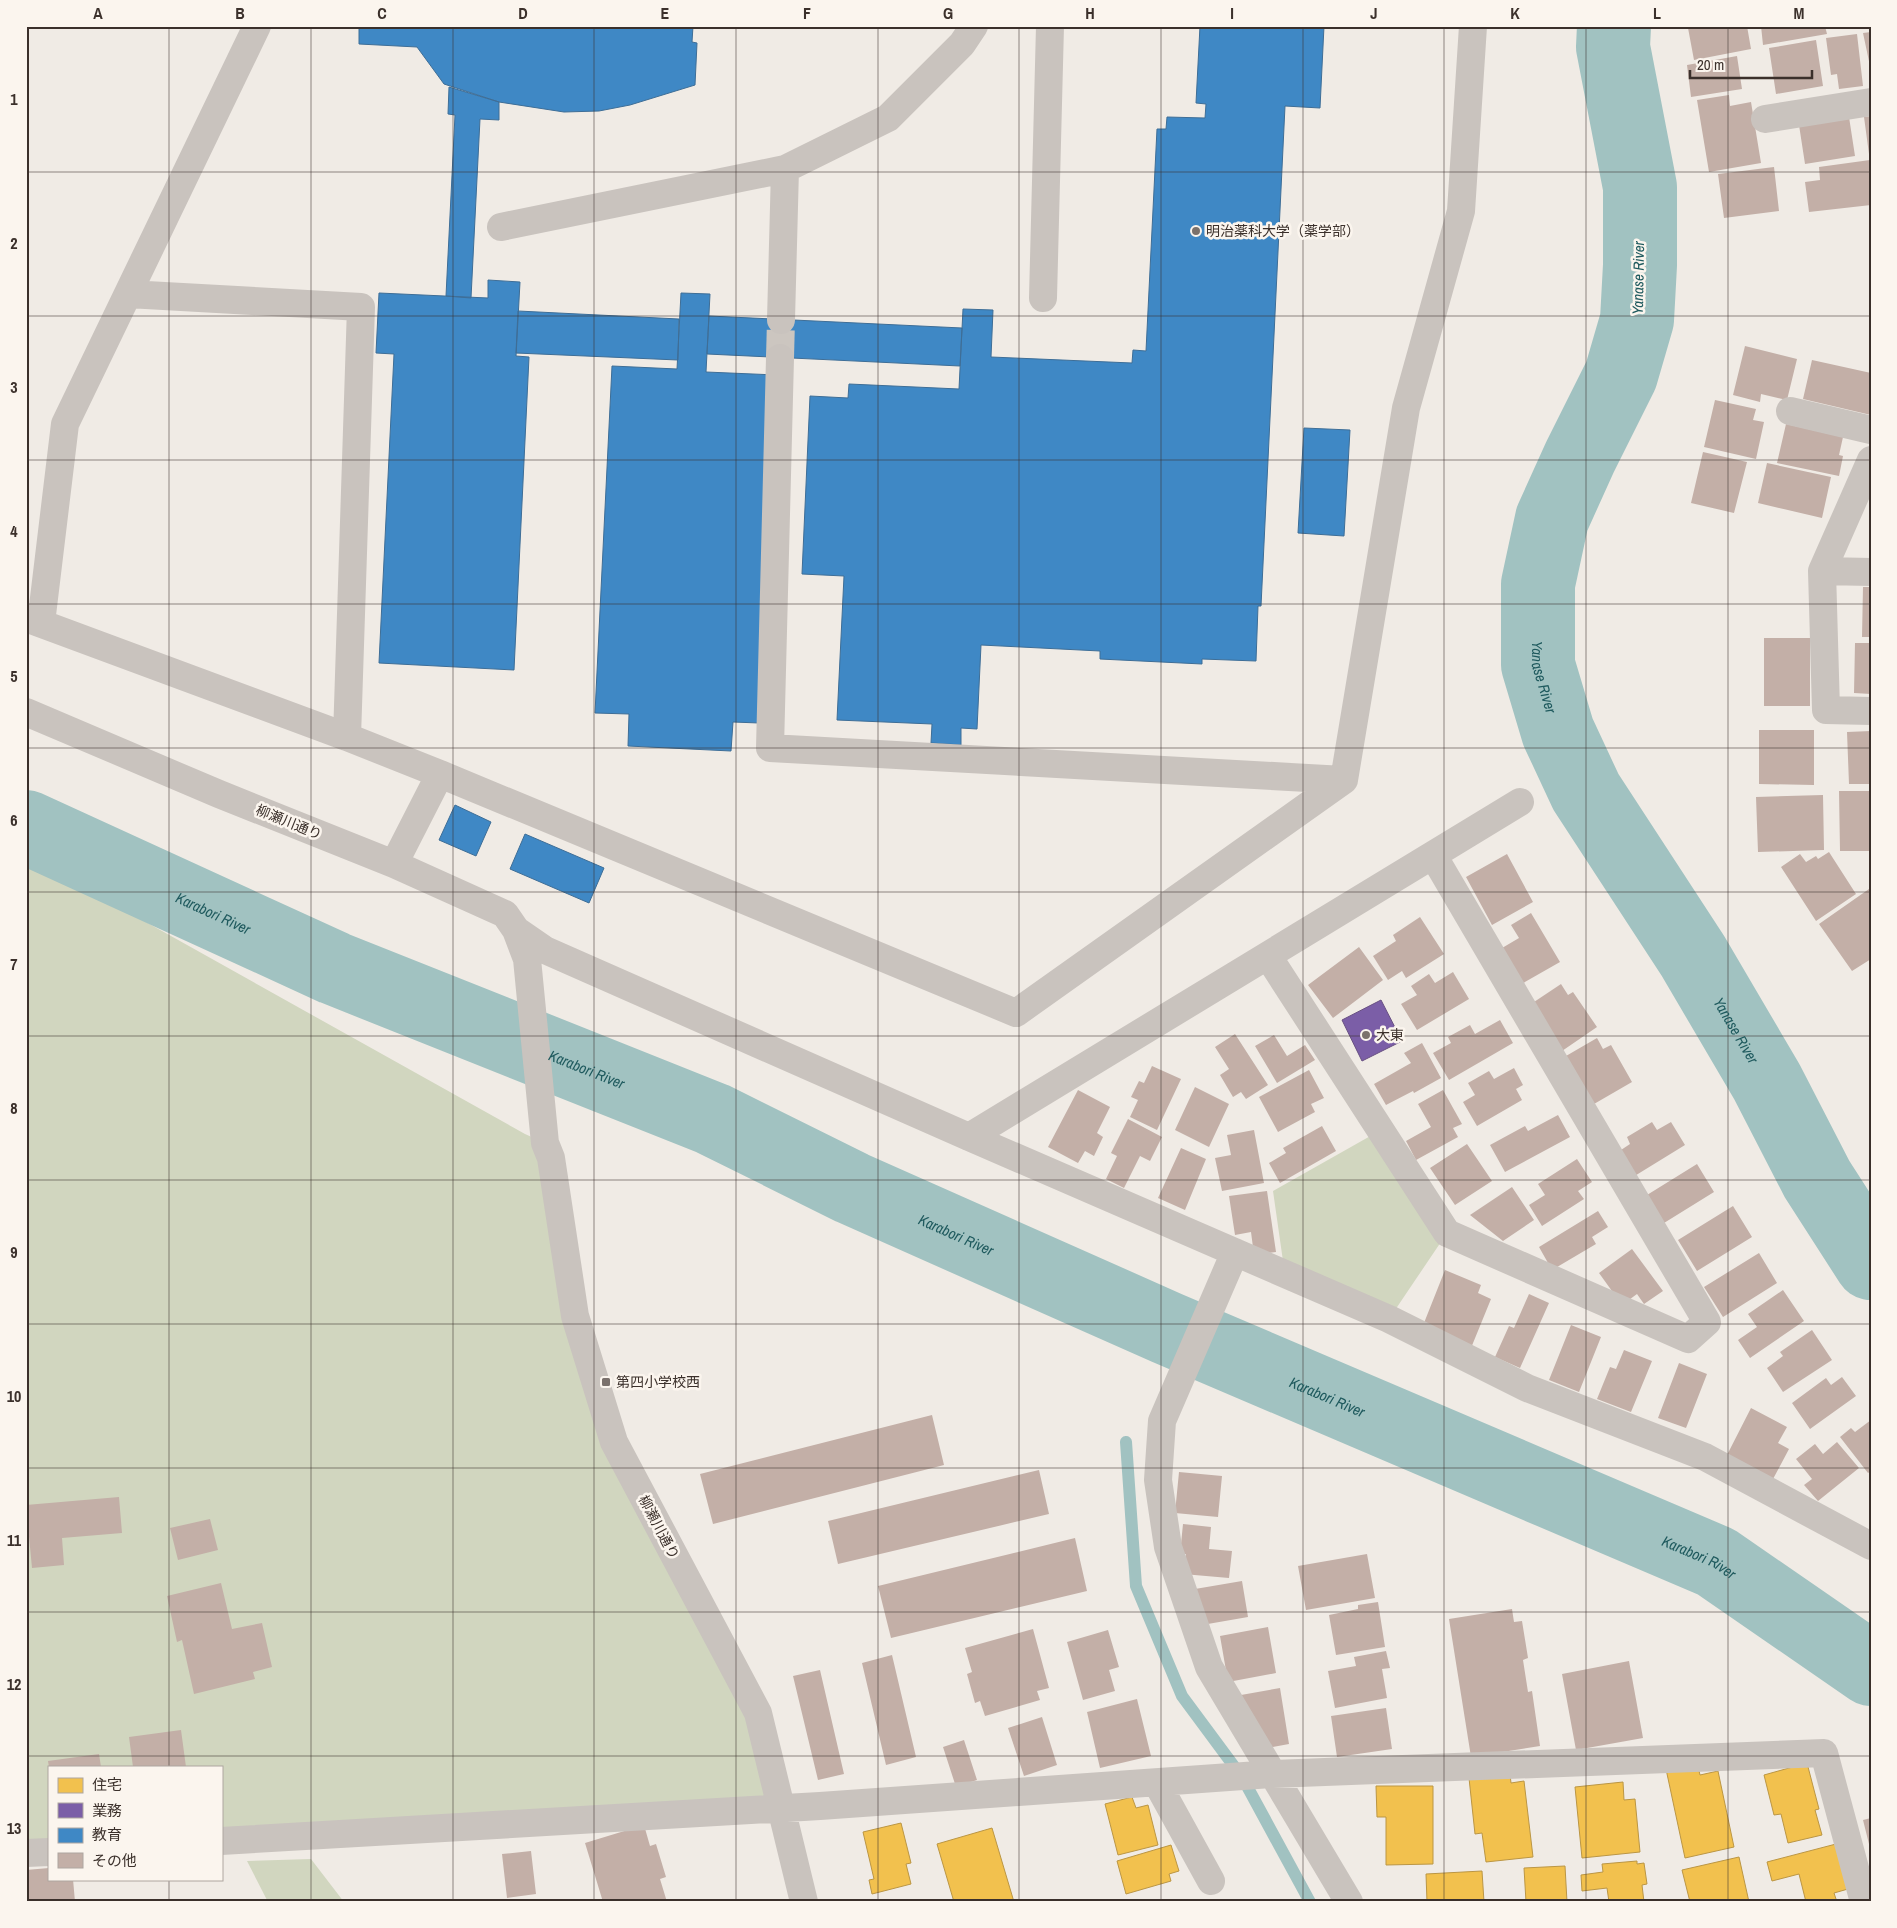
<svg xmlns="http://www.w3.org/2000/svg" width="1897" height="1928" font-family="'Archivo Narrow','Noto Sans JP',sans-serif">
<style>
.green{fill:#d1d6bf}
.homes{fill:#f2c14e;stroke:#bb9644}
.offices{fill:#7b5ea7;stroke:#685082}
.schools{fill:#3f88c5;stroke:#3e6e97}
.lines{fill:none;stroke-linecap:round;stroke-linejoin:round}
.stream{stroke:#a1c2c1;stroke-width:12}
.river{stroke:#a1c2c1;stroke-width:74}
.building{fill:#c3afa7}
.minor-tunnel{stroke:#ccc6c0;stroke-width:28;stroke-dasharray:28 14;stroke-linecap:butt}
.minor{stroke:#c9c3be;stroke-width:28}
.grid{fill:none;stroke:#3b302b;stroke-width:1;stroke-opacity:0.55}
.poi-dot{fill:#7a716c;stroke:#fbf5ee;stroke-width:2}
.labels{text-anchor:middle;dominant-baseline:central;stroke-width:5;stroke-linejoin:round;paint-order:stroke}
.poi-label{font-size:14px;fill:#3b302b;stroke:#fbf5ee;text-anchor:start}
.street-label{font-size:14px;fill:#3b302b;stroke:#fbf5ee}
.water-label{font-size:15px;font-style:italic;fill:#1f5a5e;stroke:#fbf5ee}
.neatline{fill:none;stroke:#3b302b;stroke-width:2}
.grid-label{font-size:16px;text-anchor:middle;font-weight:bold;fill:#3b302b}
</style>
<rect width="100%" height="100%" fill="#f0ebe5"/>
<path class="green" d="M26,855L525,1134L545,1143L614,1442L758,1713L780,1808L221,1841V1767H49V1852L26,1853Z
M1381,1130L1447,1233L1389,1319L1283,1261L1273,1191Z
M311,1859L344,1902H268L247,1861Z"/>
<path class="homes" d="M1697,1762L1700,1775L1718,1771L1734,1847L1685,1858L1666,1769Z
M1807,1763L1819,1809L1815,1810L1822,1835L1788,1843L1781,1814L1774,1815L1764,1775Z
M1510,1774L1511,1783L1524,1781L1533,1857L1486,1862L1482,1833L1475,1834L1469,1778Z
M1623,1782L1624,1800L1635,1799L1640,1852L1582,1858L1575,1787Z
M1376,1786H1433V1864L1386,1865V1817H1377Z
M1132,1797L1136,1808L1148,1805L1158,1845L1118,1855L1105,1804Z
M901,1823L911,1863L906,1864L911,1884L872,1894L869,1880L874,1879L863,1832Z
M992,1828L1014,1902H954L937,1844Z
M1836,1844L1848,1889L1834,1893L1837,1902H1806L1799,1874L1772,1881L1767,1862Z
M1171,1845L1179,1871L1169,1874L1171,1881L1126,1894L1117,1861Z
M1739,1857L1749,1902H1690L1682,1870Z
M1637,1861V1864L1644,1863L1647,1884L1642,1885L1644,1902H1609L1607,1888L1582,1891L1581,1875L1603,1872L1602,1864Z
M1565,1866L1567,1902H1526L1524,1868Z
M1482,1871L1484,1902H1427L1426,1874Z"/>
<path class="offices" d="M1381,1000L1402,1041L1362,1061L1342,1020Z"/>
<path class="schools" d="M359,26H693L692,42L697,43L695,85L630,105L599,111L564,112L499,102L444,84L417,47L359,44Z
M1200,26H1324L1320,108L1285,106L1261,606H1258L1256,661L1202,659V664L1100,659V651L981,645L977,729L961,728V745L931,743L932,724L837,720L844,576L802,574L810,396L848,398L849,384L959,389L963,309L993,310L991,357L1132,363L1133,350L1146,351L1157,129H1166L1167,117L1205,118L1206,104L1196,103Z
M449,87L499,102V120L480,119L471,298L446,296L455,115L448,114Z
M488,280L520,282L516,356L529,357L514,670L379,663L394,354L376,353L379,293L488,298Z
M681,293L710,294L706,372L776,375L759,723L733,722L731,751L628,746L629,714L595,713L612,366L677,369Z
M518,311L679,319L678,360L516,353Z
M709,316L962,328L960,366L707,354Z
M1304,428L1350,430L1344,536L1298,533Z
M455,805L491,822L476,856L439,840Z
M525,834L604,868L589,903L510,869Z"/>
<g class="lines">
<path class="stream" d="M1126,1442L1136,1586L1182,1696L1242,1777L1310,1902"/>
<g class="river">
<path id="s1" d="M1614,26L1613,47L1640,187V265L1637,320L1621,375L1580,457L1552,519L1538,584V665L1558,732L1586,792L1693,956L1767,1082L1817,1179L1871,1263"/>
<path id="s2" d="M26,827L334,968L713,1119L852,1188L1167,1328L1716,1562L1871,1669"/>
</g>
</g>
<path class="building" d="M1698,26H1747L1751,49L1694,60L1688,28Z
M1761,26H1825L1827,34L1763,45Z
M1871,32V66H1870L1863,33Z
M1857,34L1863,86L1839,89L1837,74L1831,75L1826,38Z
M1816,40L1823,86L1776,94L1769,48Z
M1737,56L1742,89L1691,97L1687,65Z
M1729,95L1730,106L1751,102L1761,163L1709,172L1697,100Z
M1871,116V153L1869,154L1864,117Z
M1849,117L1855,156L1805,164L1799,125Z
M1870,160L1871,205L1809,212L1805,182L1820,180L1819,167Z
M1774,167L1779,211L1724,218L1718,174Z
M1745,346L1797,359L1787,400L1761,394L1760,402L1733,395Z
M1812,360L1871,373V415L1803,399Z
M1715,400L1756,409L1753,420L1764,422L1756,459L1704,447Z
M1786,424L1843,437L1839,455L1843,456L1839,476L1777,463Z
M1703,452L1747,462L1734,513L1691,503Z
M1767,463L1831,477L1822,518L1758,503Z
M1863,587H1871V637H1862Z
M1764,638H1810V706H1764Z
M1855,643H1871V694L1854,693Z
M1759,730H1814V785L1759,784Z
M1871,731V784H1849L1847,732Z
M1839,791H1871L1869,851H1840Z
M1823,795L1824,850L1758,852L1756,797Z
M1829,852L1856,894L1816,921L1781,867L1800,854L1806,862L1816,856L1818,859Z
M1507,854L1533,902L1492,925L1466,877Z
M1869,889L1871,959L1852,971L1819,924Z
M1531,913L1560,962L1518,986L1497,951L1519,938L1511,925Z
M1420,917L1444,954L1406,978L1402,971L1388,980L1373,956L1396,941L1393,935Z
M1359,947L1383,980L1333,1018L1308,985Z
M1453,972L1469,999L1417,1030L1401,1004L1417,995L1411,986L1429,974L1435,983Z
M1561,984L1568,995L1573,992L1597,1027L1562,1051L1531,1004Z
M1500,1020L1513,1043L1449,1080L1433,1053L1451,1043L1448,1037L1470,1025L1475,1034Z
M1235,1034L1268,1085L1246,1099L1241,1092L1233,1097L1220,1075L1229,1069L1215,1047Z
M1274,1035L1287,1056L1305,1045L1315,1060L1277,1083L1255,1046Z
M1597,1038L1603,1049L1611,1045L1632,1082L1594,1104L1566,1056Z
M1422,1043L1441,1078L1414,1093L1413,1091L1386,1105L1374,1084L1411,1063L1404,1053Z
M1152,1066L1181,1079L1157,1130L1130,1117L1138,1100L1131,1097L1139,1081L1144,1083Z
M1514,1068L1523,1085L1516,1089L1522,1100L1477,1126L1463,1102L1475,1095L1468,1083L1489,1071L1494,1079Z
M1309,1070L1324,1098L1311,1104L1315,1112L1278,1132L1259,1097Z
M1195,1087L1229,1104L1209,1147L1175,1130Z
M1078,1090L1110,1107L1097,1133L1103,1137L1094,1156L1085,1151L1078,1163L1048,1147Z
M1443,1090L1462,1124L1453,1128L1458,1137L1416,1160L1406,1141L1431,1127L1418,1104Z
M1558,1115L1570,1137L1505,1172L1490,1145L1525,1126L1528,1131Z
M1128,1119L1162,1137L1150,1161L1140,1156L1124,1188L1106,1179L1117,1156L1111,1153Z
M1652,1122L1657,1130L1671,1122L1685,1145L1633,1177L1618,1152L1630,1144L1627,1137Z
M1322,1126L1336,1151L1280,1183L1269,1163L1286,1153L1283,1148Z
M1254,1130L1264,1183L1222,1191L1215,1158L1231,1155L1227,1135Z
M1467,1144L1492,1181L1455,1205L1430,1168Z
M1181,1148L1206,1159L1185,1210L1158,1198Z
M1577,1159L1592,1182L1578,1191L1584,1199L1542,1226L1529,1205L1545,1195L1538,1184Z
M1697,1164L1714,1192L1664,1223L1647,1195Z
M1512,1187L1534,1220L1503,1241L1470,1215Z
M1267,1191L1276,1252L1254,1255L1251,1232L1235,1235L1229,1196Z
M1733,1206L1752,1237L1697,1271L1678,1240Z
M1598,1211L1608,1227L1592,1237L1596,1244L1552,1270L1539,1247Z
M1632,1249L1663,1291L1644,1304L1637,1294L1622,1305L1599,1273Z
M1759,1253L1777,1283L1723,1317L1704,1287Z
M1445,1270L1481,1285L1478,1293L1491,1299L1471,1348L1422,1328Z
M1783,1290L1804,1321L1750,1358L1738,1340L1757,1327L1748,1314Z
M1529,1294L1549,1303L1520,1368L1495,1357L1509,1326L1514,1328Z
M1571,1325L1601,1337L1579,1392L1549,1380Z
M1812,1330L1832,1360L1783,1392L1767,1368L1783,1356L1780,1352Z
M1624,1350L1652,1361L1631,1412L1597,1399L1610,1367L1616,1369Z
M1679,1363L1707,1374L1686,1428L1658,1418Z
M1842,1377L1856,1396L1810,1429L1792,1403L1826,1378L1831,1385Z
M1751,1408L1787,1427L1778,1443L1789,1449L1773,1479L1727,1455Z
M932,1415L944,1465L713,1524L700,1474Z
M1871,1420V1471L1868,1473L1840,1437L1851,1428L1855,1432Z
M1837,1442L1859,1468L1818,1501L1804,1485L1812,1479L1796,1459L1815,1444L1823,1454Z
M1039,1470L1049,1514L838,1564L828,1521Z
M1179,1472L1222,1476L1218,1517L1175,1513Z
M119,1497L122,1533L62,1538L64,1565L32,1568L26,1505Z
M210,1519L218,1550L178,1560L170,1528Z
M1183,1524L1211,1527L1209,1549L1232,1551L1229,1578L1183,1574L1186,1554H1180Z
M1075,1538L1087,1591L891,1638L878,1586Z
M1367,1554L1375,1598L1306,1610L1298,1566Z
M1242,1581L1248,1617L1202,1625L1195,1589Z
M221,1583L232,1629L262,1623L272,1667L253,1672L255,1679L194,1694L182,1640L177,1642L167,1596Z
M1378,1602L1385,1647L1336,1655L1329,1615L1358,1609V1605Z
M1512,1609L1514,1622L1522,1621L1528,1658L1523,1660L1528,1692L1532,1691L1540,1746L1471,1757L1449,1619Z
M1268,1627L1276,1673L1228,1682L1220,1636Z
M1033,1629L1049,1688L1037,1691L1040,1700L985,1716L980,1701L975,1703L967,1674L972,1672L965,1648Z
M1108,1630L1119,1667L1109,1670L1115,1691L1083,1700L1067,1642Z
M1386,1651L1390,1668L1382,1669L1387,1698L1335,1708L1328,1671L1356,1666L1354,1657Z
M892,1655L916,1757L886,1765L862,1663Z
M1629,1661L1643,1738L1576,1750L1562,1674Z
M820,1670L844,1774L818,1780L793,1676Z
M1280,1688L1289,1744L1250,1751L1241,1695Z
M1137,1699L1151,1756L1100,1768L1087,1712Z
M1386,1708L1392,1749L1337,1757L1331,1716Z
M1042,1717L1057,1765L1024,1776L1008,1728Z
M181,1730L186,1767H133L129,1737Z
M964,1740L977,1780L956,1787L943,1747Z
M99,1754L101,1767H49L48,1761Z
M1871,1818V1848H1870L1863,1820Z
M644,1825L650,1846L656,1844L666,1877L660,1879L667,1902H603L585,1843Z
M531,1851L536,1894L507,1898L502,1854Z
M49,1868V1879H73L75,1902H26V1870Z"/>
<g class="lines">
<path class="minor-tunnel" d="M780,358L781,320"/>
<path class="minor" d="M1765,119L1871,102
M501,227L785,169
M128,294L361,307L347,737
M1043,298L1050,26
M781,320L785,169L888,118L962,44L974,26
M780,358L770,748L1344,780
M1790,411L1871,430
M1871,460L1822,571L1871,572
M1822,571L1826,710L1871,711
M26,618L347,737L440,774
M41,623L65,424L257,26
M26,712L219,794L394,864L505,914L516,930L527,959L545,1143L551,1158L575,1316L614,1442L758,1713L804,1902
M394,864L440,774L1016,1013L1344,780L1406,408L1461,211L1473,26
M516,930L545,950L969,1137L1389,1319L1527,1388L1705,1457L1871,1546
M1268,956L1447,1233L1688,1339L1707,1322L1433,855
M969,1137L1520,802
M1235,1252L1162,1421L1158,1480L1168,1547L1209,1667L1349,1902
M1157,1783L1211,1881
M221,1841L820,1806L1273,1774L1824,1753L1864,1902
M26,1853L49,1852"/>
</g>
<path class="grid" d="M169,26V1767M311,26V1902M453,26V1902M594,26V1902M736,26V1902M878,26V1902M1019,26V1902M1161,26V1902M1303,26V1902M1444,26V1902M1586,26V1902M1728,26V1902M26,172H1871M26,316H1871M26,460H1871M26,604H1871M26,748H1871M26,892H1871M26,1036H1871M26,1180H1871M26,1324H1871M26,1468H1871M26,1612H1871M26,1756H1871M169,1879V1902"/>
<g class="poi-dot">
<circle cx="1196" cy="231" r="5"/>
<circle cx="1366" cy="1035" r="5"/>
<rect x="601" y="1377" width="10" height="10" rx="2.5"/>
</g>
<g class="labels">
<g class="poi-label">
<text x="1206" y="231">明治薬科大学（薬学部）</text>
<text x="1376" y="1035">大東</text>
<text x="616" y="1382">第四小学校西</text>
</g>
<g class="street-label">
<text transform="translate(289 822) rotate(22)">柳瀬川通り</text>
<text transform="translate(659 1527) rotate(62)">柳瀬川通り</text>
</g>
<g class="water-label">
<text transform="translate(1638 278) rotate(-89)">Yanase River</text>
<text stroke="none"><textPath href="#s1" startOffset="674">Yanase River</textPath></text>
<text stroke="none"><textPath href="#s2" startOffset="206">Karabori River</textPath></text>
<text stroke="none"><textPath href="#s1" startOffset="1079">Yanase River</textPath></text>
<text stroke="none"><textPath href="#s2" startOffset="611">Karabori River</textPath></text>
<text stroke="none"><textPath href="#s2" startOffset="1016">Karabori River</textPath></text>
<text stroke="none"><textPath href="#s2" startOffset="1421">Karabori River</textPath></text>
<text stroke="none"><textPath href="#s2" startOffset="1826">Karabori River</textPath></text>
</g>
</g>
<rect width="1897" height="1928" fill="none" stroke="#fbf5ee" stroke-width="55"/>
<rect x="48" y="1766" width="175" height="115" fill="#fbf5ee" stroke="#aea6a0"/>
<rect x="58" y="1778" width="25" height="15" fill="#f2c14e" stroke="#aea6a0"/>
<text x="92" y="1790" font-size="15" fill="#3b302b">住宅</text>
<rect x="58" y="1803" width="25" height="15" fill="#7b5ea7" stroke="#aea6a0"/>
<text x="92" y="1816" font-size="15" fill="#3b302b">業務</text>
<rect x="58" y="1828" width="25" height="15" fill="#3f88c5" stroke="#aea6a0"/>
<text x="92" y="1840" font-size="15" fill="#3b302b">教育</text>
<rect x="58" y="1853" width="25" height="15" fill="#c3afa7" stroke="#aea6a0"/>
<text x="92" y="1866" font-size="15" fill="#3b302b">その他</text>
<path d="M1690 70v8h122v-8" fill="none" stroke="#3b302b" stroke-width="2.5"/>
<text x="1697" y="70" font-size="15" fill="#3b302b" stroke="#fbf5ee" stroke-width="4" paint-order="stroke">20 m</text>
<rect x="28" y="28" width="1842" height="1872" class="neatline"/>
<g class="grid-label">
<text x="98" y="19">A</text>
<text x="240" y="19">B</text>
<text x="382" y="19">C</text>
<text x="523" y="19">D</text>
<text x="665" y="19">E</text>
<text x="807" y="19">F</text>
<text x="948" y="19">G</text>
<text x="1090" y="19">H</text>
<text x="1232" y="19">I</text>
<text x="1374" y="19">J</text>
<text x="1515" y="19">K</text>
<text x="1657" y="19">L</text>
<text x="1799" y="19">M</text>
<text x="14" y="105">1</text>
<text x="14" y="249">2</text>
<text x="14" y="393">3</text>
<text x="14" y="537">4</text>
<text x="14" y="682">5</text>
<text x="14" y="826">6</text>
<text x="14" y="970">7</text>
<text x="14" y="1114">8</text>
<text x="14" y="1258">9</text>
<text x="14" y="1402">10</text>
<text x="14" y="1546">11</text>
<text x="14" y="1690">12</text>
<text x="14" y="1834">13</text>
</g>
</svg>
